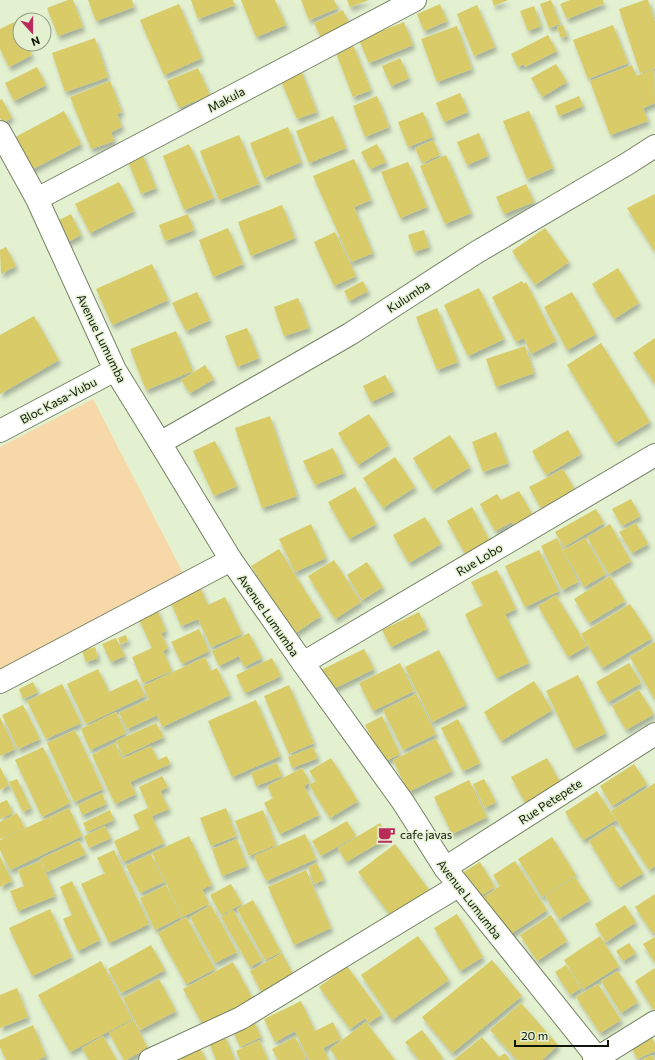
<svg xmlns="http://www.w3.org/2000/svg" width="655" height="1060" font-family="Commissioner,sans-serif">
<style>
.green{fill:#f7d8a8}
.building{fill:#d8cb67;filter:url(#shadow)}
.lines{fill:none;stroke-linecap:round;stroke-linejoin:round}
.minor-casing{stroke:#758265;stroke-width:24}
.tertiary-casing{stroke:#758265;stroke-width:24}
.minor{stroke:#fff;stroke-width:22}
.tertiary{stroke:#fff;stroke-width:22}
.labels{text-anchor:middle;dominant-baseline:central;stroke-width:3;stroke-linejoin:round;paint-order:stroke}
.street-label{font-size:12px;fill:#10150a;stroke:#e3f1d1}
.poi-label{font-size:12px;fill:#10150a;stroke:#e3f1d1;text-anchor:start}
</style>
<defs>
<filter id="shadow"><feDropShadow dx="2.5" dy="4.5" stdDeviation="2" flood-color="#0004"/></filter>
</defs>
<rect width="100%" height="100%" fill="#e3f1d1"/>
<path class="green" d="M93,399L184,575L0,670V447Z"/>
<path class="building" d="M68,0H73L83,27L58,36L47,8Z
M88,0H132L134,7L96,21Z
M191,0H233L235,5L198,19Z
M241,0H275L286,25L256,37Z
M301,0H334L338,8L309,20Z
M347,0H369L350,7Z
M492,0H508L494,6Z
M551,0L560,24L549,28L540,4Z
M570,0H603L604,4L567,19L560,4Z
M645,0H648L655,22V68L640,73L619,9Z
M179,4L202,58L164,75L140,20Z
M440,4L447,21L424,31L417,14Z
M477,5L495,47L474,56L457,14Z
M534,6L541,26L528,31L520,11Z
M343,10L350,26L322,40L314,23Z
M14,22L20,33V44H26L32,55L9,67L0,49V29Z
M404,22L413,45L369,63L359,40Z
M563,25L567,36L561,38L557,27Z
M613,25L628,63L588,79L573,40Z
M457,26L472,69L437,82L421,39Z
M548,35L557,51L525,67L524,64L518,67L511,54Z
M95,38L108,77L65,92L52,53Z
M353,45L371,90L353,97L336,53Z
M400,58L409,78L391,86L382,66Z
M556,64L567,82L542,97L531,78Z
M632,65L636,76L654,69L655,103L643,108L648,121L610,135L590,81Z
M37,67L46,85L14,101L5,83Z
M198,68L210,95L179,108L167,81Z
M300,68L317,112L297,119L279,76Z
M110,81L122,112L117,114L122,127L111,132L114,141L91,149L70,97Z
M460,93L468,112L444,122L436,103Z
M377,96L389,127L365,137L353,106Z
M579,96L583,106L559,116L555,106Z
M2,99L12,118L3,122L0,118V100Z
M64,111L81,144L25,173L8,141Z
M529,111L553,168L527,179L503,121Z
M423,112L433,137L408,147L398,122Z
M333,116L346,148L309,163L296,131Z
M288,127L301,162L264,178L250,143Z
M479,133L488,156L467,165L457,142Z
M239,135L259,184L219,200L200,151Z
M433,140L440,155L422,163L415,148Z
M189,144L214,198L184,210L163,156Z
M377,144L386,162L370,169L361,152Z
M142,153L156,188L141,194L127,159Z
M446,155L471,213L445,224L420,166Z
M354,159L371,200L354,207L373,253L351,262L313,176Z
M408,162L427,207L400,218L381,172Z
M119,182L134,211L90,233L75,204Z
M526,184L534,202L504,214L496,197Z
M655,194V252L627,208Z
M282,205L295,238L251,256L238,222Z
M71,214L81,235L64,244L53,223Z
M188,214L194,230L165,241L159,225Z
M228,228L243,264L213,277L199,240Z
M545,228L569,262L535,285L512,251Z
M424,230L429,247L414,252L408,235Z
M335,232L356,276L334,286L314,242Z
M6,247L16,266L1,274L0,250Z
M152,264L168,300L112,325L96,289Z
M618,268L639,303L614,319L592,284Z
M363,281L368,291L349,301L344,291Z
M522,281L524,284L526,282L556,341L531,354L524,338L516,342L492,297Z
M479,288L504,339L468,356L444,305Z
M197,292L210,320L186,331L172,303Z
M572,292L596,334L567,350L544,307Z
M298,298L309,328L284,336L274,307Z
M437,308L458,362L437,370L416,317Z
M34,316L59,360L0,394V335Z
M247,328L259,358L237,367L225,336Z
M176,331L193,371L146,390L130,349Z
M655,338V384L633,353Z
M601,343L650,422L615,443L567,365Z
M525,346L534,373L496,387L486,359Z
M205,365L214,379L190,393L181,380Z
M385,375L394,391L371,402L363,386Z
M369,414L389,445L358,465L338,433Z
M270,416L297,496L262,508L235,428Z
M568,430L581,454L546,475L532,451Z
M496,432L508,463L483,472L472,442Z
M450,435L470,467L433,490L413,458Z
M215,441L237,486L214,496L193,451Z
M333,448L344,473L315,485L303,461Z
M395,457L415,487L383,508L363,478Z
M563,469L575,490L541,508L529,487Z
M355,487L376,524L349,539L328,502Z
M519,491L535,519L516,530L512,522L495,531L480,504L497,494L501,500Z
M631,499L640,516L622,526L612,509Z
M472,507L492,545L468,559L447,521Z
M596,509L604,523L564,547L555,532Z
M425,517L441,544L409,563L393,535Z
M636,523L648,544L632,553L619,532Z
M311,524L326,558L295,572L279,539Z
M610,524L631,561L609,574L587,537Z
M557,538L578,582L562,590L541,546Z
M585,538L606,574L584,587L563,550Z
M279,549L321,616L294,634L251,566Z
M539,550L559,591L525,607L505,566Z
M334,560L361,602L335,619L308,576Z
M367,562L383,587L362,600L347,575Z
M497,570L516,609L505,614L529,663L496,678L465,614L483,605L471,582Z
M610,576L625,601L589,623L574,599Z
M199,585L208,605L225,597L242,634L211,647L198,619L181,626L169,598Z
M556,595L587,646L568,657L538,606Z
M630,604L652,638L602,668L581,634Z
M156,607L166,631L161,633L168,648L163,651L172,671L143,683L132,657L152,648L137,615Z
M419,612L427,629L391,647L382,630Z
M199,629L209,651L182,664L171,642Z
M249,633L262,658L244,667L239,656L219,666L212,651Z
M126,635L128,641L120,644L118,638Z
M116,638L125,656L111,662L102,644Z
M654,642L655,643V700L630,657Z
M95,647L98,658L86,662L82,651Z
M364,649L374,669L331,690L321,670Z
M439,650L466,705L432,722L405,667Z
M205,657L211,671L217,668L230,695L162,727L157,715L127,729L119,713L149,699L143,686Z
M272,658L281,676L245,693L236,675Z
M400,663L414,691L373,711L359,683Z
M629,663L641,683L608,702L596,682Z
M98,669L109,692L137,679L145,696L86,724L67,684Z
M578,675L606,733L574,749L546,691Z
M534,681L552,710L501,741L484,712Z
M33,682L38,692L23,699L19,689Z
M62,684L81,723L46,739L27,701Z
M289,685L314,743L289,754L264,696Z
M639,690L654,714L626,730L612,706Z
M416,694L436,734L403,750L383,710Z
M256,700L280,756L232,777L208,721Z
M23,705L40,739L18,749L2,715Z
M116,712L126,733L90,750L81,729Z
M382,716L400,754L384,762L365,725Z
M0,717L15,749L0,756Z
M458,719L480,763L463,771L441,728Z
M156,723L164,737L123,756L116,741Z
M75,730L103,789L74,802L47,743Z
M436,739L452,771L408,792L393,760Z
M115,743L122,759L151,746L158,760L167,756L170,764L130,782L136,794L115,804L92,755Z
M43,747L70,803L42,817L15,760Z
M313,747L318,758L292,768L288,757Z
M331,758L358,801L330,818L309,785L316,781L309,771Z
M547,758L561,784L526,804L511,777Z
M277,763L282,776L256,786L251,773Z
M634,764L647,784L612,806L600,786Z
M0,767L9,785L0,790Z
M302,768L310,782L304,786L319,815L280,834L264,803L273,798L267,786Z
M162,776L168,787L160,791L169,809L152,816L139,787Z
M17,779L31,808L23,812L9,782Z
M484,779L496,802L485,808L473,784Z
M469,780L487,817L452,834L434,797Z
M655,783V866L649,870L611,811Z
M597,791L616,820L583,840L565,812Z
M102,793L106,804L82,815L78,805Z
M7,800L13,813L0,819V803Z
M69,808L82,836L10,870L0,850V840Z
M148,808L164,843L123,862L114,841L140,829L133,815Z
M226,808L236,836L211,846L200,818Z
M110,810L114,820L87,832L83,823Z
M263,810L276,845L249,856L235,821Z
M17,813L25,828L0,839V822Z
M347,821L356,836L321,856L312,841Z
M380,823L389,837L346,862L338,848Z
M613,825L643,873L618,888L589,841Z
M105,826L111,838L89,848L84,836Z
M305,834L316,859L266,881L254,856Z
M189,836L212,885L202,889L209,904L182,917L152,853Z
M552,837L576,875L542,897L518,859Z
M237,839L247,866L222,876L212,849Z
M79,841L86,854L47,872L40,859Z
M395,844L430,891L393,919L358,872Z
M114,850L149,924L109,943L81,884L105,873L97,858Z
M151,854L164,882L140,893L126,866Z
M0,856L12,881L0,887Z
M41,861L55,896L18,911L10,891L24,886L18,870Z
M515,861L547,910L506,937L481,899L500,886L493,875Z
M480,862L495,887L478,898L462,873Z
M317,863L324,880L314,884L308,867Z
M306,870L331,928L294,945L268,887Z
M575,877L590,900L559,919L545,896Z
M72,881L100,940L78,951L63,919L72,915L60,887Z
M231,884L242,904L221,915L210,895Z
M166,885L181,917L155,930L140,898Z
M655,894V932L653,934L635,907Z
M253,900L281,952L265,960L237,909Z
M211,905L237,952L215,963L190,917Z
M625,905L636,922L606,942L595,924Z
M50,909L72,957L32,976L9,928Z
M233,910L262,960L250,967L221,917Z
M457,914L483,957L460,971L434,928Z
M551,915L567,941L537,961L520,935Z
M186,917L215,969L186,984L158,933Z
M418,936L449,980L392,1020L361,975Z
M600,936L619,966L583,989L564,960Z
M655,937V963L643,944Z
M629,943L636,953L623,961L616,951Z
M151,945L165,970L121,993L108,969Z
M282,953L295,978L263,995L250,971Z
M492,960L522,996L452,1053L422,1017Z
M101,961L132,1019L70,1052L38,995Z
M233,962L253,999L204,1027L183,989Z
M566,965L581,988L570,995L555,972Z
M347,966L382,1014L369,1023L365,1018L350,1029L319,987Z
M655,968V1012L635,981Z
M618,971L638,1002L621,1013L601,981Z
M159,979L176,1011L140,1030L123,998Z
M598,984L621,1020L600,1033L576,997Z
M17,988L28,1017L0,1028V995Z
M301,1001L315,1031L333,1022L341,1039L323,1048L329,1060H309L295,1031L275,1042L264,1019Z
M521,1003L558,1045L542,1060H517L490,1030Z
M253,1019L261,1037L240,1047L232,1028Z
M133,1020L148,1048L126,1060H124L109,1033Z
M366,1022L395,1060H338L330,1049Z
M33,1025L46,1056L37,1060H6L0,1047V1040Z
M422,1030L443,1058L440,1060H419L405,1042Z
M224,1034L235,1060H216L208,1040Z
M103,1036L117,1060H89L82,1048Z
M295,1037L306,1058L303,1060H278L272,1049Z
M482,1037L499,1057L505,1053L510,1060H454Z
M652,1037L655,1044V1051L637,1059L631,1046Z
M259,1040L268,1060H240L236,1051Z
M199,1046L206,1060H171Z
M652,1055L655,1060H641Z"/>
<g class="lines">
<defs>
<path id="minor" d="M0,132L37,199L115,370L160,443
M37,199L415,0
M0,431L115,370
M303,663L655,455
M0,682L231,560
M445,868L655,734
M150,1060L241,1018L458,886
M594,1060L655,1022"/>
<path id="tertiary" d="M599,1060L445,868L403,802L303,663L231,560L160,443L350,334L477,252L627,164L655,146"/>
</defs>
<use href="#minor" class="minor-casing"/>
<use href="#tertiary" class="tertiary-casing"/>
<use href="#minor" class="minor"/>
<use href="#tertiary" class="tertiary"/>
</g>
<defs>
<symbol id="cafe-bare" viewBox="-9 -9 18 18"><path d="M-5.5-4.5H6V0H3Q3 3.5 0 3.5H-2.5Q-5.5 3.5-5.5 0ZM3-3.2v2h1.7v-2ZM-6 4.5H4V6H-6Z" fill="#ba2b5a" stroke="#e3f1d1" stroke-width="2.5" paint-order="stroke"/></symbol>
</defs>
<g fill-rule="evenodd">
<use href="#cafe-bare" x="374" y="822" width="25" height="25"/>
</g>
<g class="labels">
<g class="street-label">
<text transform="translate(226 99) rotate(-28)">Makula</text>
<text transform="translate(408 296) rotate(-33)">Kulumba</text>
<text transform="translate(102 338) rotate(64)">Avenue Lumumba</text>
<text transform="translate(58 400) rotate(-28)">Bloc Kasa-Vubu</text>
<text transform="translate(479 559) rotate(-31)">Rue Lobo</text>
<text transform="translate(269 615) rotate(55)">Avenue Lumumba</text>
<text transform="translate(550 801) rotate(-33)">Rue Petepete</text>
<text transform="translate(470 899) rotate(52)">Avenue Lumumba</text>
</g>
<g class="poi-label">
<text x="400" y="834">cafe javas</text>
</g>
</g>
<g transform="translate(32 32) rotate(159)"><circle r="19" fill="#e3f1d1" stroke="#8f9981"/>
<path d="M0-3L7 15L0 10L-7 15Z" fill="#ba2b5a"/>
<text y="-6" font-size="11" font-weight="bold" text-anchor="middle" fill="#10150a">N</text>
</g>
<path d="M515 1040v6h93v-6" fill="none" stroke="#10150a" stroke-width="2"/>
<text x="521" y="1040" font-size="12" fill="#10150a" stroke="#e3f1d1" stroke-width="3" paint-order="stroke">20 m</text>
</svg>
